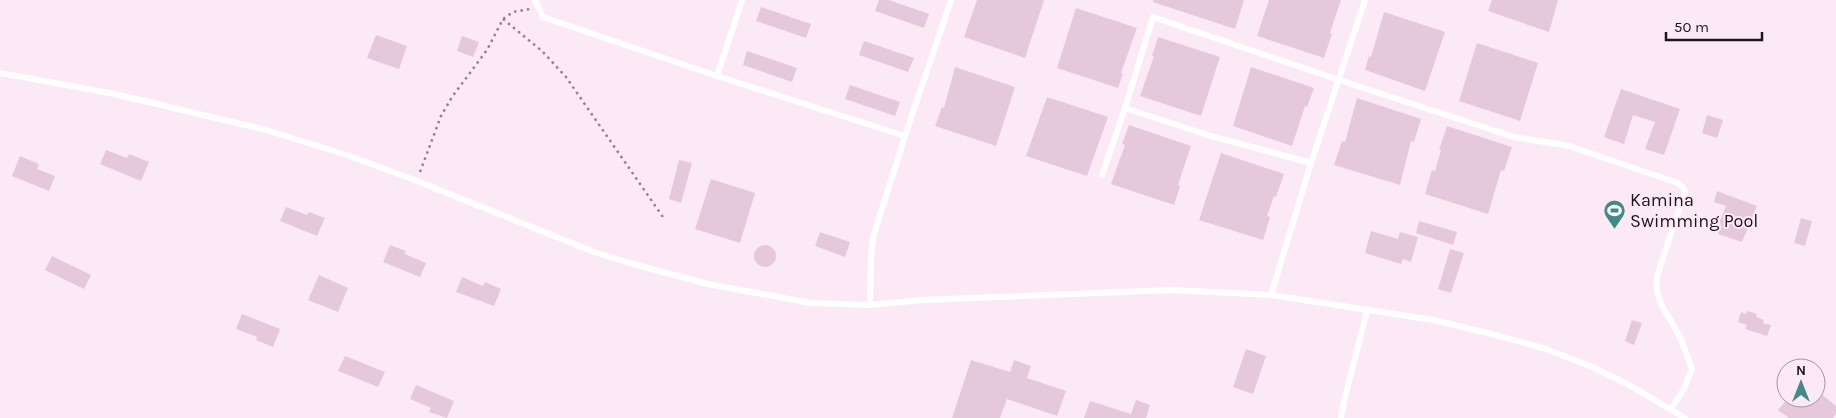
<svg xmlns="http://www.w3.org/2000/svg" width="1836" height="418" font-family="Karla,sans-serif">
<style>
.building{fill:#e6c8dd}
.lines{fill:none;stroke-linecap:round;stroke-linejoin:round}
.path{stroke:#92838d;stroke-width:2.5;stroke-dasharray:2.5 4;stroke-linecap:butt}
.service{stroke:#fff;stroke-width:6}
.labels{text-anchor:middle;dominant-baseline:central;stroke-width:4;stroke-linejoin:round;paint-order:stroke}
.poi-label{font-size:18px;fill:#1e141c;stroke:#fce9f6;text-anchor:start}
</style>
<rect width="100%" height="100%" fill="#fce9f6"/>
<path class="building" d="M879,0H889L929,14L924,28L875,11Z
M977,0H1044L1025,58L964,37Z
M1153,0H1244L1235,29L1153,2Z
M1269,0H1341L1330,33L1332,34L1324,58L1257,36Z
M1492,0H1558L1549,32L1488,11Z
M761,7L811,24L806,38L756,21Z
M1076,8L1137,28L1121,73L1123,74L1118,88L1057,68Z
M1384,12L1445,32L1425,91L1365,70L1369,56L1371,57Z
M376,35L407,46L399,69L367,58Z
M462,36L479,42L473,57L457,51Z
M1158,37L1220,57L1201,116L1140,96L1154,56H1152Z
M864,41L914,58L908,72L859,55Z
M1477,43L1538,63L1520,121L1459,101Z
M747,51L797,68L792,82L743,65Z
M955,67L1015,87L996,146L935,126L942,107L944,108Z
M1251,67L1314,88L1307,107L1305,106L1292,146L1233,126Z
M850,85L900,102L895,116L845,99Z
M1621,89L1680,109L1664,155L1645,149L1655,122L1633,115L1624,144L1604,137Z
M1047,97L1108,117L1087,176L1026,156Z
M1357,98L1421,119L1414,142L1411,141L1400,185L1334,165L1342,141L1345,142Z
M1707,115L1723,120L1717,138L1702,133Z
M1129,125L1191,146L1178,185L1180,186L1174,205L1111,184L1125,145L1122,144Z
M1447,126L1512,147L1504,171L1501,170L1488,214L1425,194L1432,170L1435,171L1441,150H1439Z
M106,150L127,158L129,154L149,162L141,181L100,164Z
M1221,153L1284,174L1276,197L1274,196L1267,216L1270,217L1263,240L1199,220Z
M20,156L39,164L37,169L55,176L49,191L12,176Z
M679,160L692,163L681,203L669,199Z
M711,179L755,193L740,243L695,229Z
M1717,191L1757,206L1742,242L1718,234L1721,224L1719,223L1726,206L1714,202Z
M286,207L307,215L309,212L325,218L317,236L280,221Z
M1801,218L1812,221L1805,246L1794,243Z
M1419,221L1457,232L1453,245L1416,233Z
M1371,231L1398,239L1400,232L1418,237L1411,262L1403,259L1401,264L1365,253Z
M820,232L850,242L845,257L815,246Z
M754 256a11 11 0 1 1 22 0a11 11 0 1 1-22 0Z
M390,245L406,251L405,254L426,263L420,277L383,262Z
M1450,249L1464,253L1451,293L1438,289Z
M52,256L91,275L84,289L45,270Z
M319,275L348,288L338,312L308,300Z
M462,277L483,286L485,282L501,289L494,306L456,292Z
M1747,311L1757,314L1756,317L1764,320L1763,323L1771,325L1767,336L1745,329L1747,325L1738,322L1741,312L1746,314Z
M242,314L280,329L273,347L256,340L257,337L236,329Z
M1632,320L1642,323L1634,345L1625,341Z
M1246,349L1266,356L1253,394L1233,387Z
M345,356L385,372L378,387L338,371Z
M971,360L1010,372L1014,360L1031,366L1027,378L1066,391L1057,416L1007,399L1000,418H952Z
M416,385L454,401L447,418L429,412L431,408L410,399Z
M1820,393L1836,406V414L1833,418H1789L1778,410L1788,398H1816Z
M1136,400L1150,405L1146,418H1084L1090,401L1131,414Z"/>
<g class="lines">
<path class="path" d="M503,19L542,51L566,77L665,220
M420,172L441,116L452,97L487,50L503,19L513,12L530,9"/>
<path class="service" d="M535,0L543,17L717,76L905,136
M0,73L115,94L266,130L347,155L417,181L594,252L633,264L708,284L811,303L870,305L922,300L1172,290L1271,295L1433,320L1488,333L1543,348L1590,366L1629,385L1685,418
M717,76L742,0
M1125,108L1211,136L1311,163
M1102,175L1125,108L1153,17L1339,80L1514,137L1569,146L1678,183L1683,187L1685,192L1657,276C1653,303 1671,316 1681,340C1685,349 1688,359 1692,369L1684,389L1671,409
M1271,295L1311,163L1365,0
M870,305L871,256L874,234L905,136L951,0
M1341,418L1345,397L1367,311"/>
</g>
<defs>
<symbol id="stadium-pin" viewBox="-11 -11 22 30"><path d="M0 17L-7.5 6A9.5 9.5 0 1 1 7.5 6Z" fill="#428a85" stroke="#fce9f6"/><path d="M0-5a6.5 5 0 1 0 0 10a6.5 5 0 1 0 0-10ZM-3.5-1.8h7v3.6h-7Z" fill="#fff"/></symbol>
</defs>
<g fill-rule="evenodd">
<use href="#stadium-pin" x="1602" y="198" width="25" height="34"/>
</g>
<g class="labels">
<g class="poi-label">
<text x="1630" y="200">Kamina<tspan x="1630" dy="21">Swimming Pool</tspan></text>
</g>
</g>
<g transform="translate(1801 383)"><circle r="24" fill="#fce9f6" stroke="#a3949f"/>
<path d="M0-4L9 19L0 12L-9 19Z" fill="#428a85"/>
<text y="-8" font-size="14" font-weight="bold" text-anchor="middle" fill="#1e141c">N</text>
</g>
<path d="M1666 32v8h96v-8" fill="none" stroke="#1e141c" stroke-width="2.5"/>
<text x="1674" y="32" font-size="15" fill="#1e141c" stroke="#fce9f6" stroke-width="4" paint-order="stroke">50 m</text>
</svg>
